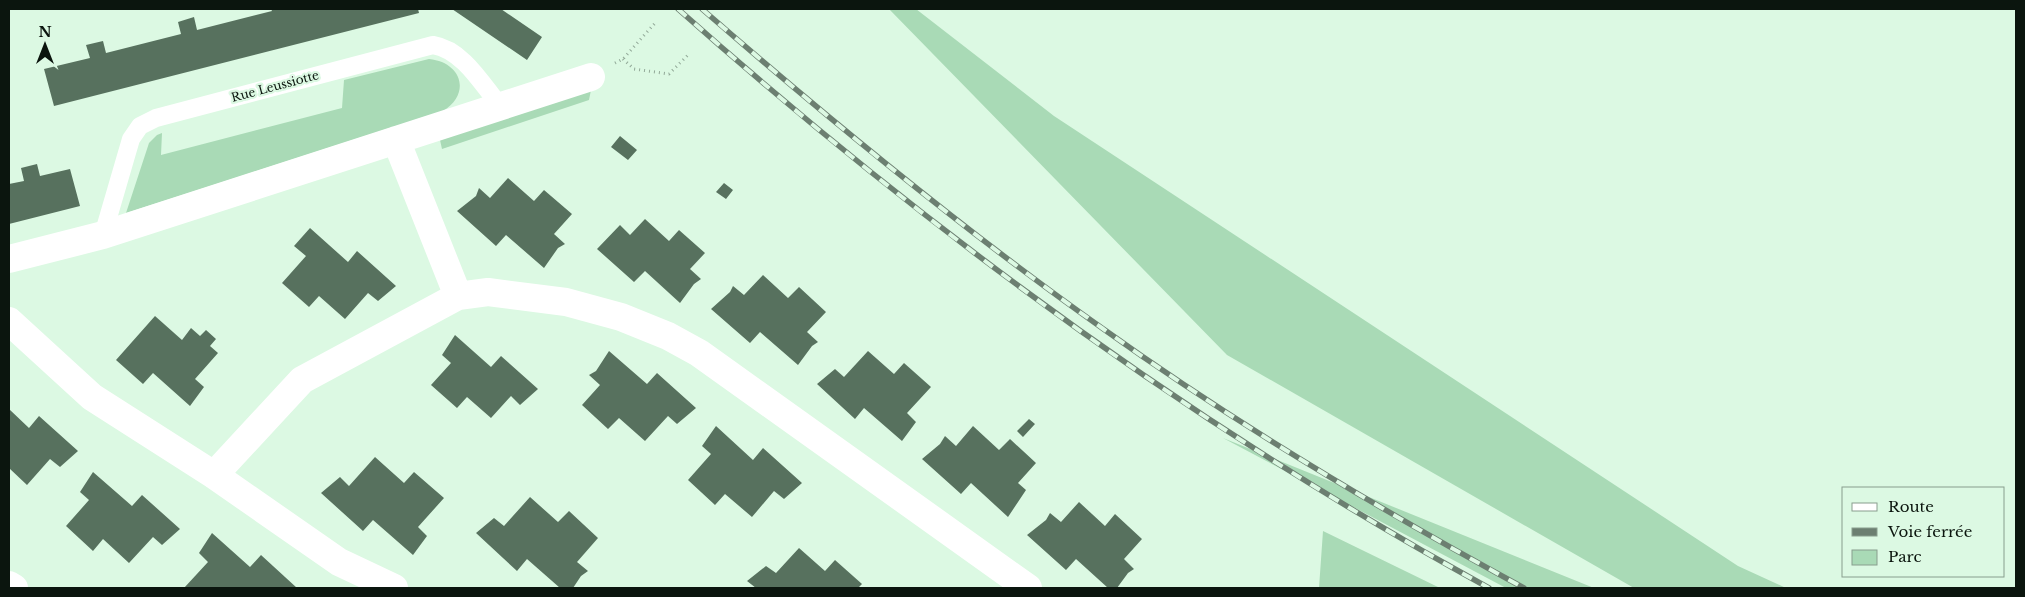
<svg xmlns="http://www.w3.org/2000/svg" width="2025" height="597" font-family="'Libre Baskerville',serif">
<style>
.green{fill:#a9dab6}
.building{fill:#57715e}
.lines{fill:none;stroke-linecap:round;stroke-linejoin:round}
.path{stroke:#92a998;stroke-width:3;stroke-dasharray:1 4;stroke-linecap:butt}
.lane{stroke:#fff;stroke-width:18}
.street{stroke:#fff;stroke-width:28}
.secondary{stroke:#fff;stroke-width:28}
.rail-casing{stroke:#6c7f71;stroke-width:5.5}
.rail{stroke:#dcf9e3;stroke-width:4;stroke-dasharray:11;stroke-linecap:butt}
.labels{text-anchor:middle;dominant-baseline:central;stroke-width:4.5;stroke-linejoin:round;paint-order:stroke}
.street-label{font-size:12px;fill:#0b150e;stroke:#dcf9e3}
</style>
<rect width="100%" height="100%" fill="#dcf9e3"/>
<path class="green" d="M889,9H916L1054,116L1738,566L1786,588H1634L1227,355Z
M429,59C461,62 472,93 443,111L126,213L149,143L157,135L162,133L161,155L342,108L344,80Z
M591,90L589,100L442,149L440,140Z
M1223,438L1594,588H1506Z
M1323,531L1440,588H1319Z"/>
<path class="building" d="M271,9H418L419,13L54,106L44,69L90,58L86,45L103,41L106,53L181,34L178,22L194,17L197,30L272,11Z
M452,9H501L542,37L527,60Z
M620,136L637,150L628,160L611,147Z
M37,164L40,176L70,169L80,206L9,224V184L24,181L21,168Z
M508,178L534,201L544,190L572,214L554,234L565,244L558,248L544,268L506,235L496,246L457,211L476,196L479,188L490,198Z
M724,183L733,190L726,199L716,192Z
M645,219L669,241L679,230L705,253L690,269L701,279L694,284L680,303L645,271L634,282L597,249L620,225L630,235Z
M310,228L348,262L357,251L396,286L378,301L368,293L345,319L319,296L309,307L282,283L306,256L294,246Z
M763,275L788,298L799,287L826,312L807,332L818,342L812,346L798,365L760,332L750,343L711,309L730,292L733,286L744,295Z
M155,316L182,340L191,328L200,336L206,330L216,339L210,346L218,353L195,379L204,387L190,406L153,373L143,384L116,360Z
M455,335L491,367L501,356L538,389L520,405L511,396L491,418L467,397L457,408L431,385L451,363L442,355Z
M609,351L647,384L657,373L696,408L677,424L668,416L645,441L619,418L608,429L582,405L600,385L589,375L596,371Z
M868,351L894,374L904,363L931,387L907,413L916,422L902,441L864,408L855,419L817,384L835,369L844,377Z
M9,409L29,428L39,416L78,451L60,467L50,459L27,485L9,468Z
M1029,419L1035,424L1023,437L1017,431Z
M716,426L753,460L763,448L802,483L784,499L774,491L752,517L725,494L715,505L688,480L711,454L702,446Z
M973,426L999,450L1010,439L1036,463L1018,483L1026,490L1008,517L971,483L961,494L922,459L940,444L945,436L956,446Z
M375,457L404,483L414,472L444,498L418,527L427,536L413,555L373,520L363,531L321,493L340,477L349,486Z
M93,472L132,506L142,495L180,529L162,545L153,537L129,563L103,539L93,551L66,526L89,500L80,492Z
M530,497L558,522L569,511L598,538L577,562L588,571L581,576L573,588H560L527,559L517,571L476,533L494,518L504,526Z
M1079,502L1105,526L1115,514L1142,539L1124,559L1134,569L1128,573L1117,588H1108L1076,559L1066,570L1027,535L1046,520L1050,513L1061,522Z
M212,533L250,567L261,555L297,588H184L208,562L199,553Z
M799,548L825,571L835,560L862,584L858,588H756L747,581L766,566L776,573Z"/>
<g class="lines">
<path class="path" d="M623,59L634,69L669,74L688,55
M615,63L623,59L656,22"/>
<path class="lane" d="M103,235L131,139L140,126L156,118L433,45C463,50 482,84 500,106"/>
<path class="street" d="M396,140L458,296
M9,259L103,235L591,77
M9,321L92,397L214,475L339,562L394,588
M214,475L302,380L458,296L488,292L566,302L621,317L668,336L699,353L1028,588"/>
<path class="secondary" d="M9,585L14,588"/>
<defs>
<path id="rail" d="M678,9C928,231 1195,427 1489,588
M702,9C831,121 962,229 1102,328C1236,424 1379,509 1524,588"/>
</defs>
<use href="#rail" class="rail-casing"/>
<use href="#rail" class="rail"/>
</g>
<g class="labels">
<g class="street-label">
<text transform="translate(275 86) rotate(-15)">Rue Leussiotte</text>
</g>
</g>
<rect width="2025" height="597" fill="none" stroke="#0b150e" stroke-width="20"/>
<rect x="1842" y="487" width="162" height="90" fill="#dcf9e3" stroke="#889e8e"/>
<rect x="1852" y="503" width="25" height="8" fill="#ffffff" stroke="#889e8e"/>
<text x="1888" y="512" font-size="15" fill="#0b150e">Route</text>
<rect x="1852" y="528" width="25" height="8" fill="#6c7f71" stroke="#889e8e"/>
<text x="1888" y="537" font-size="15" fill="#0b150e">Voie ferrée</text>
<rect x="1852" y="550" width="25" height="15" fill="#a9dab6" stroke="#889e8e"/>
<text x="1888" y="562" font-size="15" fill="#0b150e">Parc</text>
<g transform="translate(45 45)" stroke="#dcf9e3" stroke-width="4" paint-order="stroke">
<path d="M0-4L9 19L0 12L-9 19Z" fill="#0b150e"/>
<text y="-8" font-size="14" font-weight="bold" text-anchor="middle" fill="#0b150e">N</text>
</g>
</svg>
